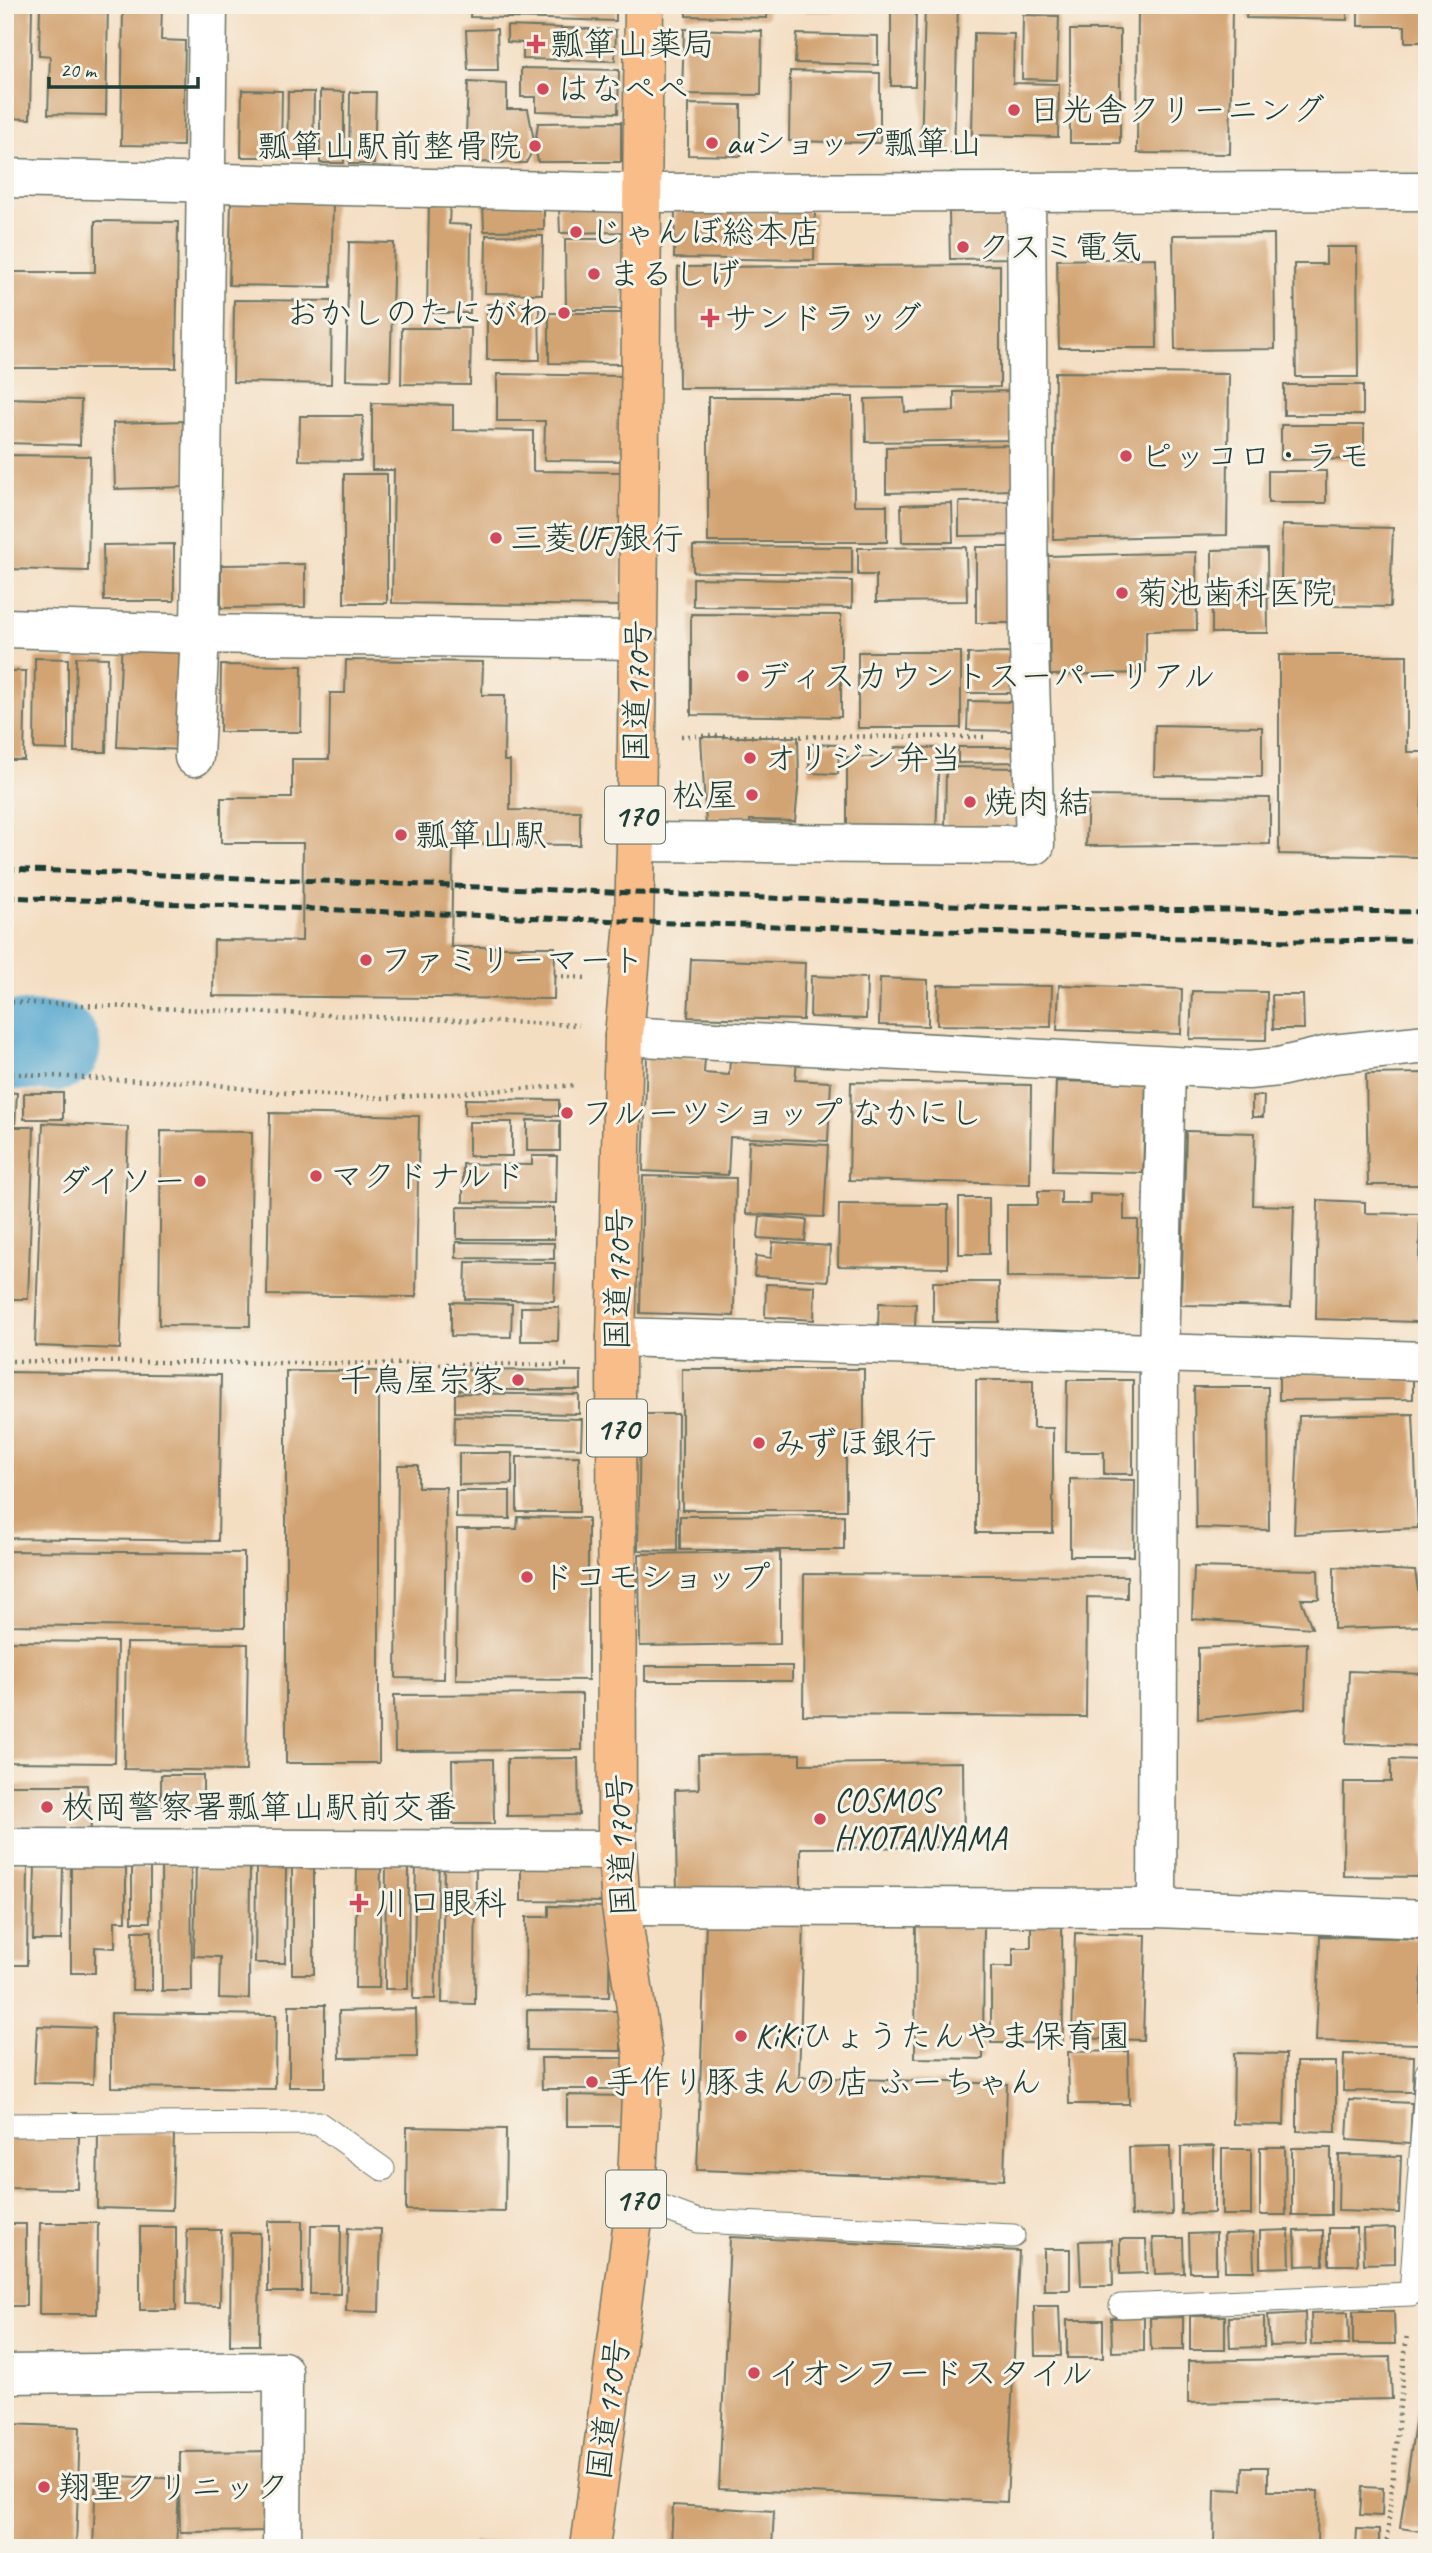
<svg xmlns="http://www.w3.org/2000/svg" width="1432" height="2553" font-family="Caveat,'Klee One',sans-serif">
<style>
.lines{fill:none;stroke-linecap:round;stroke-linejoin:round}
.river{stroke:#55a7d0;stroke-width:89}
.building{fill:#d3a473}
.service-casing{stroke:#6a7566;stroke-width:25}
.minor-casing{stroke:#6a7566;stroke-width:41}
.trunk-casing{stroke:#6a7566;stroke-width:41}
.path{stroke:#6a7566;stroke-width:4.5;stroke-dasharray:2 5;stroke-linecap:butt}
.service{stroke:#fff;stroke-width:23}
.minor{stroke:#fff;stroke-width:38}
.trunk{stroke:#f9bd89;stroke-width:38}
.rail{stroke:#1f3d34;stroke-width:5;stroke-dasharray:10 5;stroke-linecap:butt}
.poi-dot{fill:#d1495b;stroke:#f7f3e8;stroke-width:2.5}
.labels{text-anchor:middle;dominant-baseline:central;stroke-width:6;stroke-linejoin:round;paint-order:stroke}
.shield{fill:#f7f3e8;stroke:#60746a;stroke-width:2}
.shield-label{font-size:32px;font-weight:bold;fill:#1f3d34}
.poi-label{font-size:33px;fill:#1f3d34;stroke:#f7f3e8;text-anchor:start}
.street-label{font-size:33px;fill:#1f3d34;stroke:#f7f3e8}
</style>
<rect width="100%" height="100%" fill="#f7f3e8"/>
<filter id="ink" filterUnits="userSpaceOnUse"><feTurbulence type="fractalNoise" baseFrequency=".0143" numOctaves="2"/><feDisplacementMap in="SourceGraphic" scale="14" xChannelSelector="R" yChannelSelector="G"/><feConvolveMatrix kernelMatrix="1 2 1 2 8 2 1 2 1" color-interpolation-filters="sRGB"/></filter>
<filter id="wash" filterUnits="userSpaceOnUse"><feTurbulence type="fractalNoise" baseFrequency=".00686" numOctaves="4" result="noise"/><feDisplacementMap in="SourceGraphic" scale="28" xChannelSelector="R" yChannelSelector="G"/><feGaussianBlur stdDeviation="1.57" result="paint"/><feColorMatrix in="noise" values="0 0 0 0 0 0 0 0 0 0 0 0 0 0 0 0 0 1.4 0 .05"/><feComposite in="paint" operator="in"/></filter>
<g filter="url(#wash)">
<rect width="100%" height="100%" fill="#f4dec2"/>
<g class="lines">
<path class="river" d="M5,1045L56,1047"/>
</g>
<g id="blocks">
<path class="building" d="M5,5H32L30,119L5,118V50H8V30H5Z
M40,5H108L106,115L48,114L50,56L39,55Z
M123,5H162L161,40L185,41L183,146L121,145Z
M391,5H451V9H391Z
M471,5H616V21L470,17Z
M686,5H768L767,18L686,16Z
M806,5H879V11L806,12Z
M891,5H916L915,86H891Z
M925,5H958L954,153L921,152Z
M1138,5H1232L1230,154L1137,153Z
M1247,5H1347V20L1246,18Z
M1358,5H1427V42H1405V26H1358Z
M1023,15L1059,16L1057,80L1022,79Z
M507,26L616,30L615,61L523,59V43L507,42Z
M497,29L498,70H468L466,30Z
M684,29L762,31L761,95L682,94Z
M1070,30H1120V143H1070Z
M974,33L1014,34L1013,83L1059,84L1058,137L972,135Z
M797,34L878,36V65L795,63Z
M521,68L619,70L618,113L536,111V97H521Z
M790,71L880,73V143L789,141Z
M468,82L507,84V109H528L535,146L526,163L465,162Z
M242,90L282,91L281,157H241Z
M320,91L344,92V163H320Z
M288,92H314L313,158H287Z
M350,92H376L374,164H349Z
M688,104L741,105V156L688,155Z
M621,122V162H538L535,146L538,123Z
M231,201L333,202L331,287L229,285Z
M429,202L450,203L449,224L471,225L470,313H427Z
M483,204H544V230L484,231Z
M625,206V232L560,233L559,207Z
M675,211L815,212L814,260L674,258Z
M1014,211L1015,258L950,259L949,212Z
M95,221L178,222L176,368H5V272H95Z
M1274,234L1275,349L1175,350L1173,235Z
M486,235L543,236L542,294L485,293Z
M565,239H623V309H566Z
M349,242L394,243L390,381L346,380Z
M1326,247H1357L1358,377H1296L1294,264H1326Z
M1156,258L1157,348H1059L1057,260Z
M1000,265V387L679,388L678,267Z
M234,300L332,301L331,384L233,382Z
M539,303L540,360H487V304Z
M549,313H623L622,364L549,363Z
M402,328H471L470,385L401,384Z
M1055,372L1229,374L1227,535L1053,539Z
M497,374L623,376L622,461L544,460L545,421H497Z
M1284,385H1363V415H1284Z
M1018,391L1019,440L866,442L865,399L904,398L905,412L954,411V392Z
M708,397H853L854,505H887V542H708Z
M5,398L81,400L80,445L5,443Z
M372,403L453,405V430L533,431V471L623,472L621,606L392,603L394,470H372Z
M300,416H363L361,461L299,460Z
M185,421L187,487L115,489L113,423Z
M1281,425H1364V459L1281,460Z
M1014,445L1015,490L886,493V447Z
M5,455L90,456L88,571L5,569Z
M1268,471H1326V503H1268Z
M344,474H387V603H344Z
M1021,501L1022,535L959,536V502Z
M952,503L953,542H902L901,505Z
M1282,525L1393,528L1390,607L1334,606V584L1281,582Z
M174,544V601H104L103,545Z
M693,546L852,547V574L693,572Z
M966,547L967,601L876,602V575H858V548Z
M976,547H1019V623H976Z
M1267,549L1268,633H1212V550Z
M1196,552L1197,630L1146,631V673L1050,675L1048,556Z
M305,564V607L221,608V565Z
M693,578L852,581V608L693,606Z
M691,614L841,615V717L691,715Z
M122,638L188,641L183,750L117,747Z
M858,652H961V728H858Z
M1011,653L1012,693H968V654Z
M1279,655H1407V752H1425L1418,857L1279,854Z
M76,657L108,658L106,752H74Z
M35,658L68,659V750L34,749Z
M346,660L483,662L482,695H505L504,761H510V810L580,811V845L453,844L451,947H555L554,999L213,996L214,940L302,941L303,843H221V798H292V759H329L330,693H345Z
M221,665L302,666L301,732H220Z
M5,671H26L24,760H5Z
M968,701L1014,702V731L967,730Z
M1155,725L1262,727V777L1154,776Z
M701,737H798L799,779L795,821L750,820V826L706,825Z
M810,744L839,745L838,774L809,773Z
M895,747L939,748L936,838L847,834V757H893Z
M958,747H1018L1019,762L958,763Z
M946,767L1022,768V830H945Z
M1088,796L1270,798V844L1086,846Z
M691,959L805,963L803,1020L688,1017Z
M811,976L867,978L866,1019L810,1017Z
M880,978L928,980V1026L879,1025Z
M938,985L1052,986L1051,1027L937,1025Z
M1059,985L1182,989L1181,1034L1057,1030Z
M1192,991L1267,992L1266,1040L1190,1039Z
M1272,995H1303L1304,1029H1273Z
M647,1056L705,1059L704,1073L729,1075L730,1059L797,1061L795,1080L831,1082L828,1141L730,1137L728,1175L643,1171Z
M1423,1073L1424,1185H1368L1366,1074Z
M1056,1081L1146,1083L1143,1173L1053,1171Z
M851,1082L1031,1085L1030,1184L849,1180Z
M5,1092L17,1093L15,1127H34L28,1299H5Z
M24,1093H63V1119H24Z
M1252,1096H1264L1263,1117H1252Z
M465,1099L559,1100V1116L465,1115Z
M270,1113L419,1116L416,1297L267,1295Z
M527,1120L560,1121V1151H527Z
M469,1122H512V1156H469Z
M43,1123L128,1127L120,1349L35,1346Z
M161,1131L252,1132L250,1326L159,1325Z
M1186,1131L1255,1133L1253,1205L1294,1206L1291,1307L1181,1305Z
M749,1141L828,1145L824,1217L746,1214Z
M532,1156H557L556,1203L463,1202V1164L532,1165Z
M643,1176L736,1178L734,1316L640,1313Z
M1038,1191H1061V1204H1090V1194L1124,1195V1220H1138L1137,1278L1007,1277V1205H1038Z
M959,1198H989V1254H959Z
M1318,1200L1365,1202V1213L1420,1214L1418,1322L1316,1319Z
M839,1204L948,1205V1268L838,1266Z
M457,1207L554,1208V1239H457Z
M760,1216L807,1220L805,1241L758,1238Z
M456,1242L554,1243V1259L456,1258Z
M773,1242L830,1246L828,1281L754,1276L756,1256L771,1258Z
M466,1262L555,1263L554,1301L465,1299Z
M933,1282H999V1322H933Z
M766,1284L815,1286L814,1320L765,1317Z
M451,1302L512,1304L511,1337L451,1336Z
M879,1303L916,1304L915,1327L878,1326Z
M521,1307H559L558,1341H521Z
M682,1369H864V1432H846V1510H682Z
M455,1370L581,1371V1390H455Z
M1279,1370L1413,1380V1399L1279,1400Z
M286,1371H379V1763H286Z
M5,1372L221,1375L218,1541L5,1538Z
M976,1380H1033V1428H1053V1533H976Z
M1067,1380H1133V1474H1104V1452H1066Z
M1194,1387H1268L1269,1530L1196,1528Z
M455,1393L579,1395V1414L455,1412Z
M640,1414H678L677,1551L638,1550Z
M1413,1414L1418,1528L1294,1534L1299,1416Z
M455,1416L582,1419L581,1448L454,1445Z
M459,1453H512V1484L459,1485Z
M579,1456V1512H517V1457Z
M398,1465H418V1487H446L444,1679L396,1678Z
M1070,1479L1135,1480L1134,1556H1070Z
M456,1491H510V1519L456,1518Z
M844,1515V1550H680V1516Z
M518,1517L588,1518V1680L456,1679L457,1529H517Z
M5,1551L244,1553V1628L5,1625Z
M780,1552V1644L640,1646L639,1554Z
M1194,1567L1318,1570L1319,1599H1301L1312,1628L1192,1619Z
M1334,1567L1415,1571L1424,1626L1334,1629Z
M804,1574L1127,1576V1598L1087,1597L1086,1717L803,1715Z
M5,1641L117,1642L115,1763L5,1762Z
M126,1643L248,1644L246,1771L124,1769Z
M1307,1643L1305,1708L1198,1719V1648Z
M645,1666H792V1681H645Z
M1349,1671L1424,1674L1421,1746L1346,1743Z
M582,1694V1750L395,1751L394,1695Z
M800,1754V1764L963,1762L964,1847L801,1848V1889L677,1891L675,1790L699,1789L698,1755Z
M578,1758L579,1815L507,1816V1759Z
M493,1759L494,1824H453L452,1760Z
M1391,1759L1423,1760L1422,1877L1343,1876L1344,1782H1391Z
M161,1775H203V1806H161Z
M5,1785H87L91,1829H5Z
M521,1860H609L608,1902L521,1901Z
M191,1861L192,1991H162L161,1862Z
M416,1862L439,1863L435,1999H413Z
M444,1862H476L475,2004L442,2003Z
M196,1863H250L249,1999L219,1998L220,1957L194,1956Z
M357,1863H381L379,1988H355Z
M386,1863H409L408,1989H385Z
M5,1864H28L27,1965H5Z
M35,1865L63,1866L61,1940H33Z
M71,1865H126V1921H115V1948L95,1947V1973H71Z
M292,1865H314V1974H292Z
M132,1866H150V1922H132Z
M256,1867L286,1868L285,1963H255Z
M549,1906L610,1907L609,1997L525,1996L526,1917H549Z
M916,1919H984L983,2059L915,2058Z
M706,1921L804,1924L799,2077L1007,2084L1004,2180L697,2170Z
M1031,1923H1062L1063,2043H991V1967H1013V1948H1031Z
M133,1931H152V1990H132Z
M1075,1933L1146,1935L1143,2040L1072,2038Z
M1320,1936L1423,1939L1419,2044L1316,2041Z
M289,2005H325V2087H289Z
M416,2009L417,2057L340,2058L339,2011Z
M527,2010L622,2011L621,2051L527,2050Z
M5,2011H9L10,2083H5Z
M111,2013L276,2015L275,2089L111,2087Z
M37,2026L95,2028L93,2084L34,2083Z
M1128,2051L1129,2104H1069L1068,2052Z
M1234,2053L1286,2054L1284,2125L1233,2124Z
M1344,2054L1414,2056L1413,2092L1343,2091Z
M541,2058H627V2089H542Z
M1297,2062H1336V2132L1297,2131Z
M567,2095L627,2096V2126H567Z
M1349,2100L1412,2103L1410,2144L1347,2140Z
M407,2127L506,2129L505,2212L406,2210Z
M98,2132L174,2134L172,2210L97,2208Z
M5,2133L79,2135L78,2189L5,2188Z
M1170,2146L1172,2215L1131,2216L1129,2147Z
M1214,2146V2213L1181,2214V2147Z
M1260,2147H1285L1286,2215H1260Z
M1292,2148H1331V2215H1292Z
M1222,2149H1251V2215H1222Z
M1339,2155L1401,2156L1399,2213L1338,2211Z
M268,2221H302V2292H268Z
M40,2223H98L97,2314H39Z
M5,2224H26V2306H5Z
M311,2225H341L340,2294H310Z
M140,2227H176V2310H140Z
M348,2228L381,2229L379,2312L346,2311Z
M1329,2228H1357L1358,2265H1329Z
M1395,2228V2263L1364,2264L1363,2229Z
M187,2230H221L220,2306L186,2305Z
M1289,2230L1290,2267L1260,2268V2231Z
M1323,2230V2265L1296,2266L1295,2231Z
M231,2233H260L259,2345H230Z
M1216,2233V2272H1190L1189,2234Z
M1253,2233L1254,2271H1225L1224,2234Z
M730,2237L1019,2251L1007,2502L719,2489Z
M1153,2238H1183L1184,2273L1155,2274Z
M1120,2239H1146L1147,2273L1120,2274Z
M1112,2240L1113,2286H1081L1079,2241Z
M1044,2249H1070V2290H1044Z
M1034,2306H1059L1061,2356H1035Z
M1353,2311H1394L1395,2344H1353Z
M1348,2312L1349,2345H1312L1311,2313Z
M1305,2313L1306,2345L1270,2346L1268,2315Z
M1190,2316H1225V2350H1190Z
M1264,2316V2347L1230,2348L1229,2317Z
M1144,2317V2351L1112,2352L1111,2318Z
M1183,2317V2350H1151L1150,2318Z
M1067,2320H1103V2358H1067Z
M1425,2353L1427,2354V2532L1400,2528Z
M1390,2357L1392,2399L1188,2403V2361Z
M11,2424L80,2427L76,2548H7Z
M281,2451L282,2531L180,2532L179,2489L176,2548H93L96,2475L180,2479V2452Z
M1243,2467H1268V2491H1318L1317,2548H1214L1215,2489L1242,2490Z
M1362,2487L1383,2488L1382,2516L1360,2515Z
M673,2505L774,2511L772,2548L671,2543Z
M1357,2529L1379,2530V2548H1356Z
M473,2542L517,2546V2548H472Z"/>
</g>
</g>
<g filter="url(#ink)">
<use href="#blocks" fill-opacity="0" stroke="#6a7566" stroke-width="2"/>
<g class="lines">
<defs>
<path id="service" d="M5,2125L318,2123L383,2169
M636,2198L698,2221L1013,2236
M1121,2306L1411,2294L1427,2073"/>
<path id="minor" d="M5,178L642,193L1427,191
M5,628L200,634L638,640
M194,757L200,634L208,5
M636,842L1035,845L1029,645L1026,193
M624,1036L1248,1070L1279,1067L1333,1054L1427,1044
M616,1337L1427,1361
M5,1848L617,1850
M621,1906L1157,1908L1427,1919
M1157,1908L1159,1355L1166,1067
M5,2374L283,2371L282,2548"/>
<path id="trunk" d="M590,2548L636,2198L643,2056L621,1906L617,1850L616,1337L624,1036L634,922L636,842L644,5"/>
</defs>
<use href="#service" class="service-casing"/>
<use href="#minor" class="minor-casing"/>
<use href="#trunk" class="trunk-casing"/>
<path class="path" d="M681,736L988,737
M555,976L585,978
M5,1002L579,1025
M5,1073L118,1080L195,1082L269,1092L385,1098L577,1085
M5,1361L570,1365
M1386,2548L1407,2333"/>
<use href="#service" class="service"/>
<use href="#minor" class="minor"/>
<use href="#trunk" class="trunk"/>
<path class="rail" d="M5,869L1030,908L1427,912
M5,897L672,923L1289,941L1427,940"/>
</g>
</g>
<g class="poi-dot">
<path d="M532.5 33.5h7v7h7v7h-7v7h-7v-7h-7v-7h7z"/>
<circle cx="543" cy="89" r="7"/>
<circle cx="1014" cy="110" r="7"/>
<circle cx="712" cy="143" r="7"/>
<circle cx="535" cy="146" r="7"/>
<circle cx="576" cy="232" r="7"/>
<circle cx="963" cy="247" r="7"/>
<circle cx="594" cy="274" r="7"/>
<circle cx="564" cy="313" r="7"/>
<path d="M706.5 307.5h7v7h7v7h-7v7h-7v-7h-7v-7h7z"/>
<circle cx="1126" cy="456" r="7"/>
<circle cx="496" cy="538" r="7"/>
<circle cx="1122" cy="593" r="7"/>
<circle cx="743" cy="676" r="7"/>
<circle cx="750" cy="758" r="7"/>
<circle cx="752" cy="795" r="7"/>
<circle cx="970" cy="802" r="7"/>
<circle cx="401" cy="835" r="7"/>
<circle cx="366" cy="960" r="7"/>
<circle cx="567" cy="1113" r="7"/>
<circle cx="316" cy="1176" r="7"/>
<circle cx="200" cy="1181" r="7"/>
<circle cx="518" cy="1380" r="7"/>
<circle cx="759" cy="1443" r="7"/>
<circle cx="527" cy="1577" r="7"/>
<circle cx="47" cy="1807" r="7"/>
<circle cx="820" cy="1819" r="7"/>
<path d="M355.5 1892.5h7v7h7v7h-7v7h-7v-7h-7v-7h7z"/>
<circle cx="741" cy="2036" r="7"/>
<circle cx="592" cy="2082" r="7"/>
<circle cx="754" cy="2373" r="7"/>
<circle cx="44" cy="2487" r="7"/>
</g>
<g class="labels">
<g class="shield">
<rect x="605" y="786.5" width="60" height="57" rx="5"/>
<rect x="587" y="1399.5" width="60" height="57" rx="5"/>
<rect x="606" y="2170.5" width="60" height="57" rx="5"/>
</g>
<g class="shield-label">
<text x="635" y="815">170</text>
<text x="617" y="1428">170</text>
<text x="636" y="2199">170</text>
</g>
<g class="poi-label">
<text x="550" y="44">瓢箪山薬局</text>
<text x="557" y="89">はなぺぺ</text>
<text x="1028" y="110">日光舎クリーニング</text>
<text x="726" y="143">auショップ瓢箪山</text>
<text x="521" y="146" text-anchor="end">瓢箪山駅前整骨院</text>
<text x="590" y="232">じゃんぼ総本店</text>
<text x="977" y="247">クスミ電気</text>
<text x="608" y="274">まるしげ</text>
<text x="550" y="313" text-anchor="end">おかしのたにがわ</text>
<text x="724" y="318">サンドラッグ</text>
<text x="1140" y="456">ピッコロ・ラモ</text>
<text x="510" y="538">三菱UFJ銀行</text>
<text x="1136" y="593">菊池歯科医院</text>
<text x="757" y="676">ディスカウントスーパーリアル</text>
<text x="764" y="758">オリジン弁当</text>
<text x="738" y="795" text-anchor="end">松屋</text>
<text x="984" y="802">焼肉 結</text>
<text x="415" y="835">瓢箪山駅</text>
<text x="380" y="960">ファミリーマート</text>
<text x="581" y="1113">フルーツショップ なかにし</text>
<text x="330" y="1176">マクドナルド</text>
<text x="186" y="1181" text-anchor="end">ダイソー</text>
<text x="504" y="1380" text-anchor="end">千鳥屋宗家</text>
<text x="773" y="1443">みずほ銀行</text>
<text x="541" y="1577">ドコモショップ</text>
<text x="834" y="1800">COSMOS<tspan x="834" dy="38">HYOTANYAMA</tspan></text>
<text x="61" y="1807">枚岡警察署瓢箪山駅前交番</text>
<text x="375" y="1903">川口眼科</text>
<text x="755" y="2036">KiKiひょうたんやま保育園</text>
<text x="606" y="2082">手作り豚まんの店 ふーちゃん</text>
<text x="768" y="2373">イオンフードスタイル</text>
<text x="58" y="2487">翔聖クリニック</text>
</g>
<g class="street-label">
<text transform="translate(637 691) rotate(-89)">国道170号</text>
<text transform="translate(618 1279) rotate(-89)">国道170号</text>
<text transform="translate(621 1845) rotate(-92)">国道170号</text>
<text transform="translate(608 2409) rotate(-82)">国道170号</text>
</g>
</g>
<rect width="1432" height="2553" fill="none" stroke="#f7f3e8" stroke-width="28"/>
<path d="M49 77v10h149v-10" fill="none" stroke="#1f3d34" stroke-width="3.5"/>
<text x="60" y="77" font-size="21" fill="#1f3d34" stroke="#f7f3e8" stroke-width="5" paint-order="stroke">20 m</text>
</svg>
